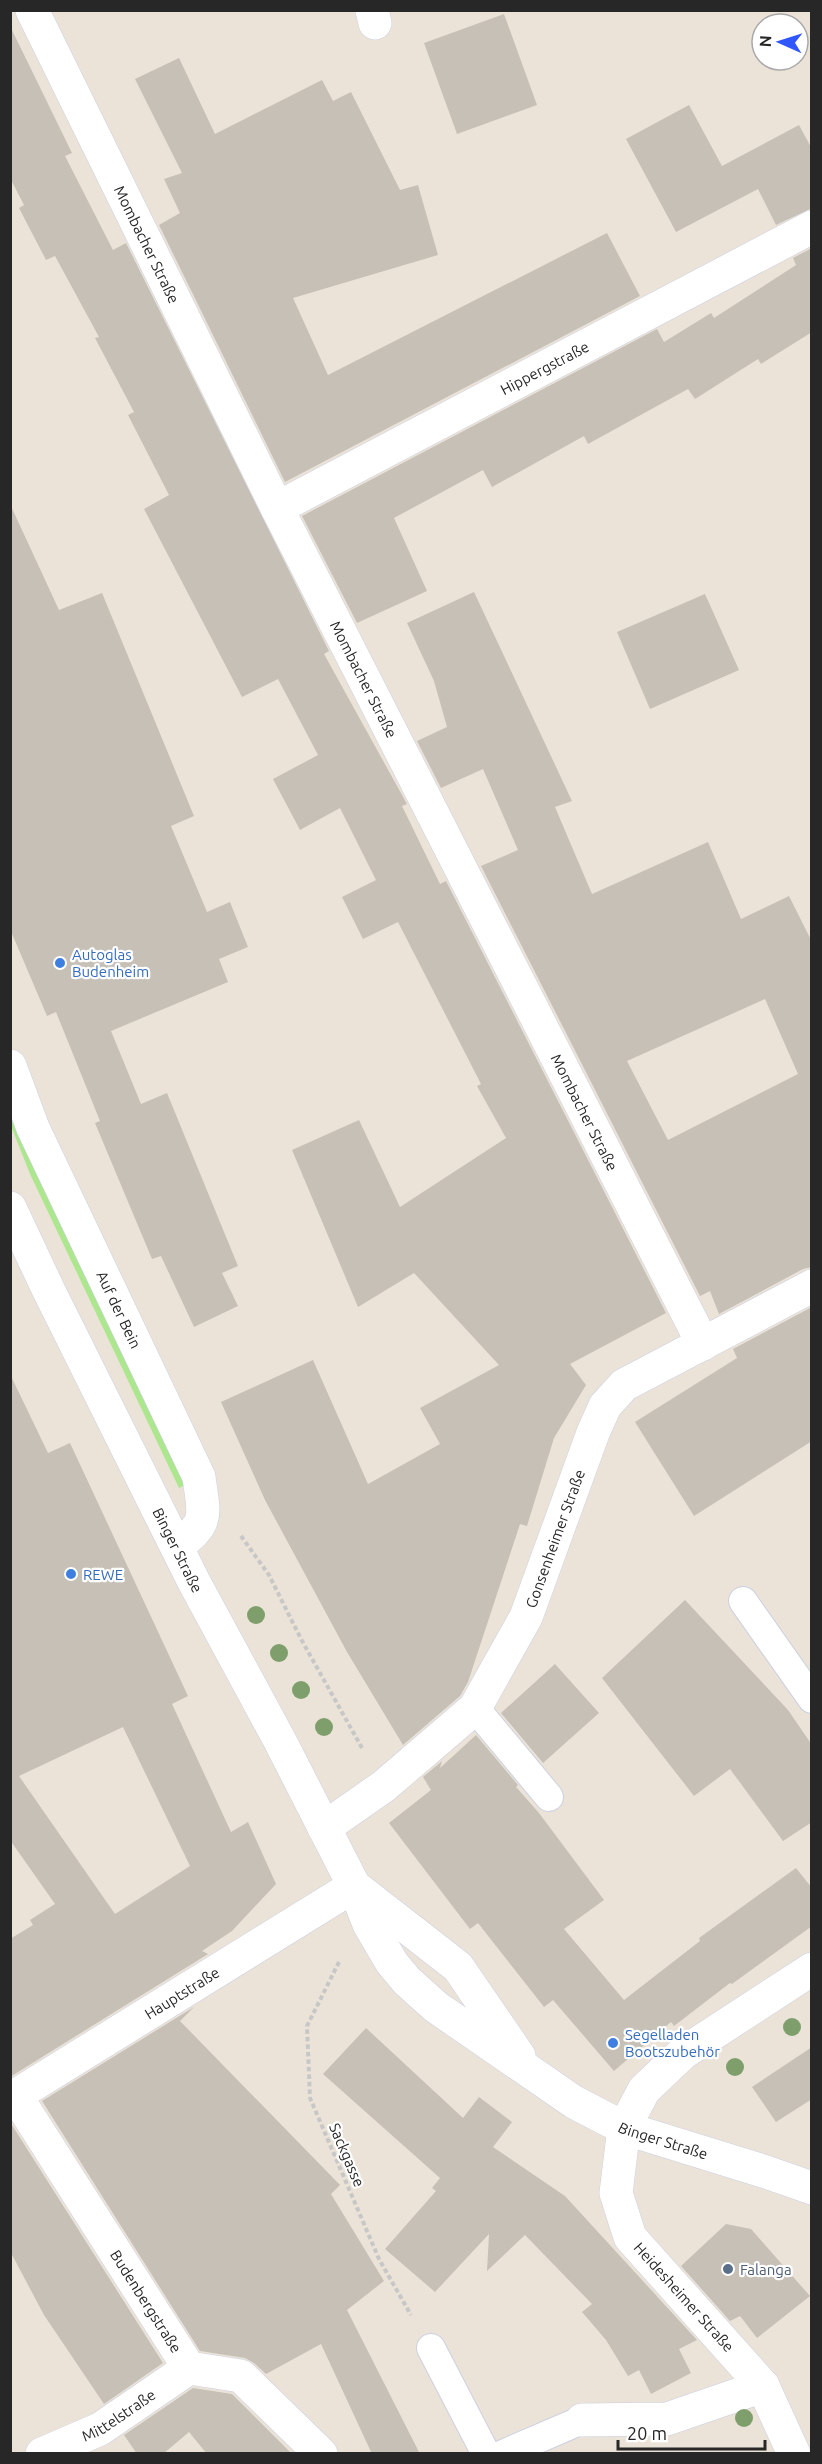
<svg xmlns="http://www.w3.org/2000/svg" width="822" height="2464" font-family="Ubuntu,sans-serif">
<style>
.green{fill:#ace78e}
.building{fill:#c6c0b7;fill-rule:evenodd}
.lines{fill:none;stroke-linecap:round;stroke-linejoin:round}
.service-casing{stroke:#ccd0e2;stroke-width:30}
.minor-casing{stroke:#ccd0e2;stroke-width:34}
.secondary-casing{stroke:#ccd0e2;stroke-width:34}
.path{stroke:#c7c7c7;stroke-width:4;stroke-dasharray:4.5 3;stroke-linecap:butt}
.service{stroke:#fff;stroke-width:28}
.minor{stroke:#fff;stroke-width:33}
.secondary{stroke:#fff;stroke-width:33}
.tree{fill:#7e9f6c}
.shop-dot{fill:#3f7fe0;stroke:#fff;stroke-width:2}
.service-dot{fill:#5c6f8a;stroke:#fff;stroke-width:2}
.labels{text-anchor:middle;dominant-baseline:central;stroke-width:4.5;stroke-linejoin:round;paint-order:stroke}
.street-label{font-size:15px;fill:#272727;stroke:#fff}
.shop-label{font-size:15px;fill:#366cbe;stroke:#fff;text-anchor:start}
.service-label{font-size:15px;fill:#4e5e75;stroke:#fff;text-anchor:start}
</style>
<rect width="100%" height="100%" fill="#ebe3d7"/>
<path class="green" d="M10,1099L186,1485L179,1488L30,1174L11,1126Z"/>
<path class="building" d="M504,14L537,105L457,134L424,43Z
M10,26L72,153L65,156L113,250L126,243L329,651L324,654L407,804L402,806L440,884L446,881L666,1313L570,1364L586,1385L554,1438L527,1526L520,1524L468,1682L460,1696L403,1745L347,1652L265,1500L221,1402L313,1360L368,1484L440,1444L420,1408L499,1365L414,1273L358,1307L292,1150L359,1120L400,1207L506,1138L477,1086L481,1084L398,922L363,939L342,897L376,880L340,808L300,830L273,779L318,755L278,679L242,697L144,509L169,495L128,415L134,412L95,338L99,337L55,256L46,260L19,208L24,205L10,178Z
M179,58L215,134L322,80L333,101L351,92L400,190L418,185L438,255L293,298L328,375L607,233L640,296L285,482L159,225L180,213L164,179L182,173L135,79Z
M689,105L722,166L799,125L812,149V208L776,225L758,189L676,232L626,139Z
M812,248V332L761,364L758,359L695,399L688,389L588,444L584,436L492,487L483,470L394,518L427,591L357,623L302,516L657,329L664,342L711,313L714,318L796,265L793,258Z
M10,504L59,610L102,593L194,816L171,826L207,912L230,902L248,947L219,959L228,982L111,1031L141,1104L167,1093L238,1266L222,1273L238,1306L194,1327L161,1256L152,1259L95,1123L100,1121L56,1012L47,1016L10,929Z
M474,592L572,801L555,807L592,894L708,842L741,919L789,896L812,942V1267L803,1269L719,1314L710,1291L700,1296L481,866L518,850L483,769L441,788L417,741L447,727L434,681L407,623ZM765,999L798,1074L668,1140L627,1061Z
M705,594L739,670L650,709L617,632Z
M812,1307V1441L694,1516L635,1422L737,1358L733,1349Z
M10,1374L48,1453L70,1443L188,1696L172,1704L231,1832L248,1822L276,1884L232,1931L202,1951L208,1954L10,2077V1939L33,1925L30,1920L55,1904L10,1840ZM123,1727L190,1866L115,1914L19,1776Z
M685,1600L788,1710L812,1745V1822L783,1841L730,1769L694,1796L602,1678Z
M555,1664L599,1713L543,1763L501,1713Z
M476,1735L518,1785L516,1787L539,1813L604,1900L564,1929L624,2000L700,1941L699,1938L796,1868L812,1888V1926L732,1984L730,1983L674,2026L671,2022L614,2071L553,2000L544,2007L478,1923L470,1929L389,1823L431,1790L423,1777L442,1761L440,1768Z
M194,2007L180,2021L340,2185L331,2194L384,2281L347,2310L420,2454H372L321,2344L266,2374L254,2363L245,2358L200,2351L42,2101Z
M366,2028L463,2118L479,2097L512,2122L493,2147L565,2196L697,2340L679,2349L691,2373L651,2394L639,2370L628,2376L606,2340L582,2312L592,2304L525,2235L487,2271L489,2234L435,2292L385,2249L436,2191L432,2188L440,2178L323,2074Z
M812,2047V2099L776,2122L752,2087Z
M10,2122L163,2363L104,2404L44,2315L10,2251Z
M726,2224L751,2229L810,2296L757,2338L740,2316L730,2321L681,2266Z
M193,2388L232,2394L292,2454H207L189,2432L163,2454H137L124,2435Z"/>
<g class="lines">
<defs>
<path id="service" d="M743,1601L812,1699
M475,1708L549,1797
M431,2348L486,2454
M503,2454L582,2420"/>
<g id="minor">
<path id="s1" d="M32,10L277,508L703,1344"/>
<path d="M372,10L375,23"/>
<path id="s2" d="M277,508L812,227"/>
<path id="s3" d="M10,1066L33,1128L199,1477C204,1516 210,1522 177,1546"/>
<path id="s4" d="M324,1828L384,1786L475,1708L526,1617L593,1433L605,1406L624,1385L812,1286"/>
<path id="s5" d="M16,2096L189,2368L241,2376L321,2454"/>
<path id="s6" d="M10,2099L354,1886"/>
<path d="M582,2420L667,2419L763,2386"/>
<path id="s7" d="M42,2454L100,2429L189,2368"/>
<path d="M794,2454L763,2386L630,2237L616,2193L624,2128L644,2090L683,2053L812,1969"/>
</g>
<g id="secondary">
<path id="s8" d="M10,1208L49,1291L194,1582L280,1741L354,1886L369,1924L392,1963L407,1981L436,2007L574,2102L624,2128L766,2172L812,2188"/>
<path d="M354,1886L458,1967L519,2056"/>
</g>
</defs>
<use href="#service" class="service-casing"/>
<use href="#minor" class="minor-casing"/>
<use href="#secondary" class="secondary-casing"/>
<path class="path" d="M241,1536L269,1575L301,1639L362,1748
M339,1962L307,2026L310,2098L379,2259L411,2315"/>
<use href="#service" class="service"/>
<use href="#minor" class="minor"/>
<use href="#secondary" class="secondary"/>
</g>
<g class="tree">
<circle cx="256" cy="1615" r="9"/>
<circle cx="279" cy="1653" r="9"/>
<circle cx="301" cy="1690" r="9"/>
<circle cx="324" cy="1727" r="9"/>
<circle cx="792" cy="2027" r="9"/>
<circle cx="735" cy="2067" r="9"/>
<circle cx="744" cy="2418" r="9"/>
</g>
<g class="shop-dot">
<circle cx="60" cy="963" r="6"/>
<circle cx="71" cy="1574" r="6"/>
<circle cx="613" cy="2043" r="6"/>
</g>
<circle class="service-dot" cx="728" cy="2269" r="6"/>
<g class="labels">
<g class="street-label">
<text stroke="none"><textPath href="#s1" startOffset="261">Mombacher Straße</textPath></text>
<text stroke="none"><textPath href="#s2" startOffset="302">Hippergstraße</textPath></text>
<text stroke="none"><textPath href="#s1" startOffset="747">Mombacher Straße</textPath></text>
<text stroke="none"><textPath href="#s1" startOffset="1233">Mombacher Straße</textPath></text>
<text stroke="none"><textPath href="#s3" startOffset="267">Auf der Bein</textPath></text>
<text stroke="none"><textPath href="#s4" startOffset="381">Gonsenheimer Straße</textPath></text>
<text stroke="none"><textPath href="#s8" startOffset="381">Binger Straße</textPath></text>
<text stroke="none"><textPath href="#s6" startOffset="202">Hauptstraße</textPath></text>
<text stroke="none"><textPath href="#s8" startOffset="1174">Binger Straße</textPath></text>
<text transform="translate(347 2155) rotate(67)">Sackgasse</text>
<text transform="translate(684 2297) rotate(48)">Heidesheimer Straße</text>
<text stroke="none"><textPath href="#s5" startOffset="243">Budenbergstraße</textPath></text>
<text stroke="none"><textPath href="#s7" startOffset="86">Mittelstraße</textPath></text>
</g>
<g class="shop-label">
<text x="72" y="954">Autoglas<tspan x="72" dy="17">Budenheim</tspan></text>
<text x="83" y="1574">REWE</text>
<text x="625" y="2034">Segelladen<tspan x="625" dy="17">Bootszubehör</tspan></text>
</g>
<g class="service-label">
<text x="740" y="2269">Falanga</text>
</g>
</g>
<rect width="822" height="2464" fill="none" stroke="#272727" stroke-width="24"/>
<g transform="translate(780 42) rotate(273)"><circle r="28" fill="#ffffff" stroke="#a9a9a9" stroke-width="1.5"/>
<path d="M0-4.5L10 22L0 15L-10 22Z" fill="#3056ff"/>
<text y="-9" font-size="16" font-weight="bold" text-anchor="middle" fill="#272727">N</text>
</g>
<path d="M618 2440v9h147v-9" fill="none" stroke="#272727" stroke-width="3"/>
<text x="627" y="2440" font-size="18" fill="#272727" stroke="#ffffff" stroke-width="4.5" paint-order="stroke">20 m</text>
</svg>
